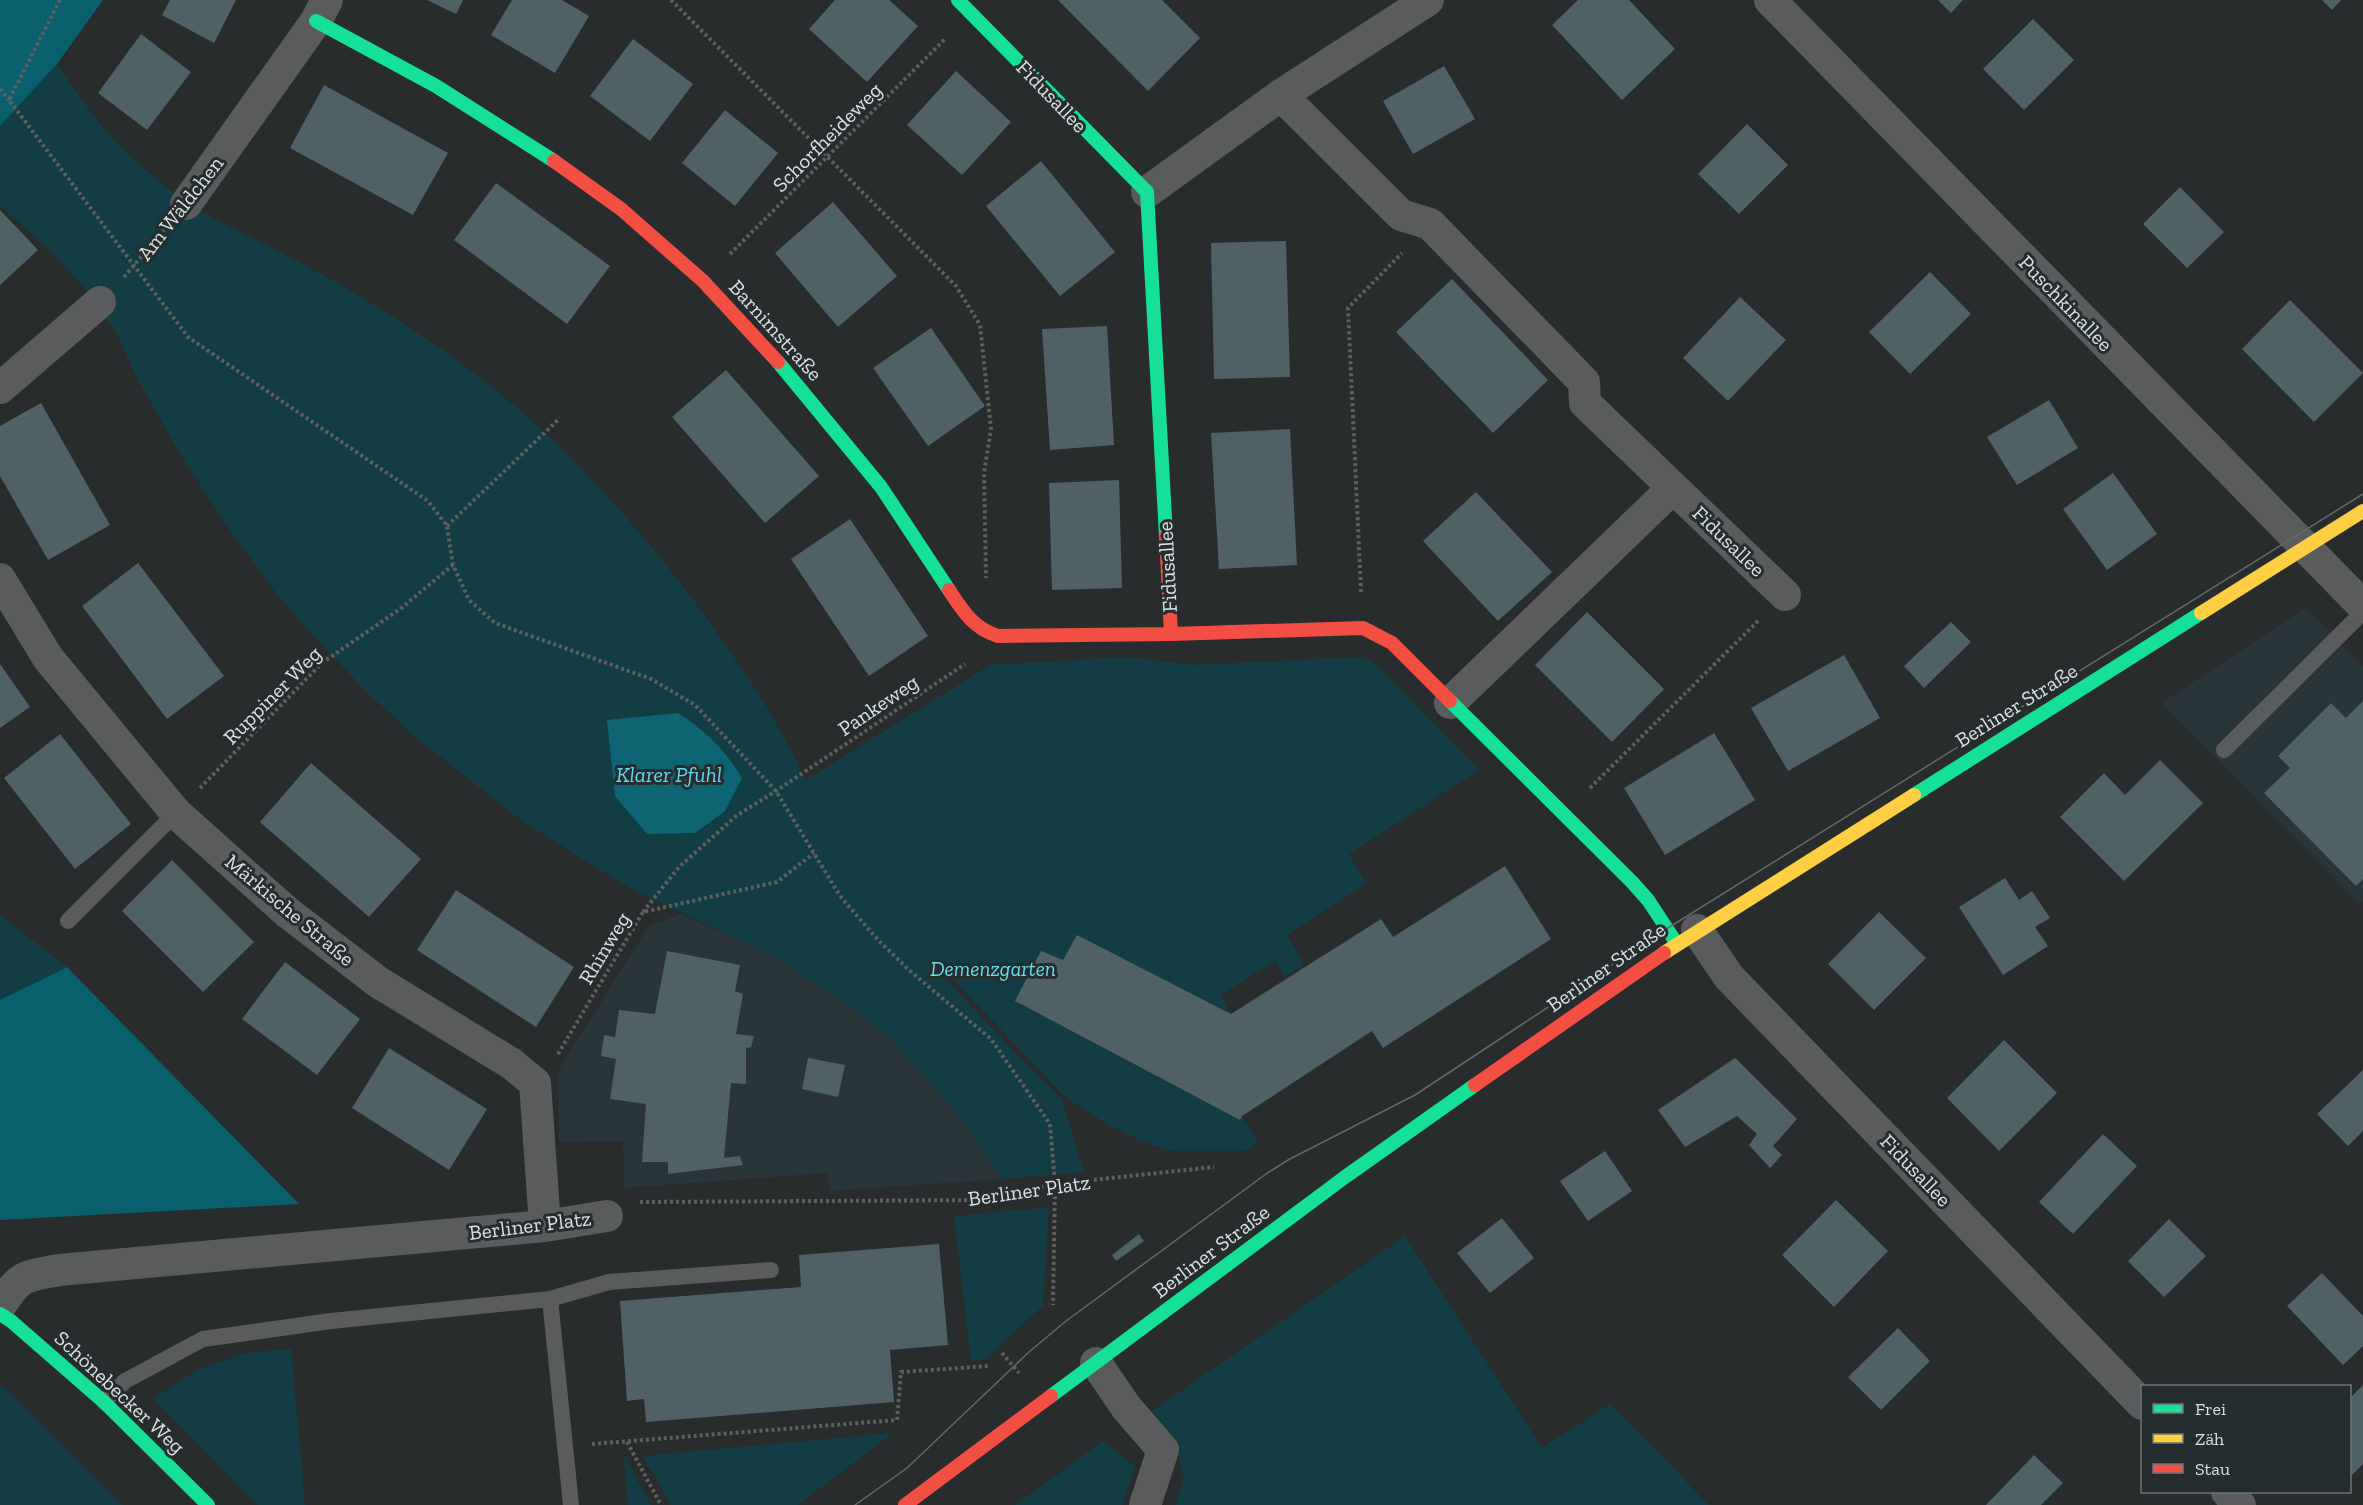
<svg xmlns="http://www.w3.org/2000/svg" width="2363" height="1505" font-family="'Zilla Slab',serif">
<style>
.built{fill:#293539}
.green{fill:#123d45}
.forest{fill:#0a5f6d}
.water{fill:#0e6472}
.building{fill:#506165}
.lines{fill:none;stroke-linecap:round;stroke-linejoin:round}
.path{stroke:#5e5f5f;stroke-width:4;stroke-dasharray:3 3;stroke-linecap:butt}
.lane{stroke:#595b5c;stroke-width:16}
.street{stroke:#595b5c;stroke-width:32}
.fast{stroke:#16e098;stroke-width:14}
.slow{stroke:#ffcf43;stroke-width:14}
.jam{stroke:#f24e42;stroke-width:14}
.tram{stroke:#666868;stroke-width:1.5}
.labels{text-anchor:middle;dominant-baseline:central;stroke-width:6;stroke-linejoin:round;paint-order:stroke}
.street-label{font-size:21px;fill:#dbe0e1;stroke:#262d2e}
.park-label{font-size:21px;font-style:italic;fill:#66ddf5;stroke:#262d2e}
.water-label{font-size:22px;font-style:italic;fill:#5fd7ee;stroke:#262d2e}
</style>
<rect width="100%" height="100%" fill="#282c2c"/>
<path class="built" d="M2306,608L2363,666V901L2360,904L2161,703Z
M681,914L771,955L851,1007L890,1038L952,1107L1002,1179L830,1191L827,1173L624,1188L623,1141L559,1142L558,1071L649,926Z"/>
<path class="green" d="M57,64C70,83 83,102 97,120C115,143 147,172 170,190C204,217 242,232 280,252C329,277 376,305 422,336C559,425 676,564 763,701C779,726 792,754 806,780L990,665L1125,657L1197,665L1356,657L1369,660L1380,668L1479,770L1349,854L1366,884L1287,935L1304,965L1285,977L1275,961L1221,995L1231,1014L1077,936L1063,960L1015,1001L1240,1120L1242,1116L1258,1142L1245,1151H1170L1139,1140L1105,1123L1064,1096L937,962L933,965L1014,1052L1062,1099L1084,1172L1002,1179L952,1107L890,1038L851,1007L771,955L635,891L526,824L410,733L365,690L319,642L276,593L227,526L179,452L138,380L116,332L83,286L47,247L0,206V126Z
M0,915L67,967L0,1000Z
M1049,1207L1043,1306L984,1360L971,1361L954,1216Z
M1405,1236L1542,1448L1610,1404L1709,1505H1175L1184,1480L1177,1449L1152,1411Z
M291,1349L305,1505H258L153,1399L197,1370L245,1353Z
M0,1386L6,1389L122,1505H0Z
M893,1433L798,1505H671L643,1456Z
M1103,1441L1135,1466L1122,1505H1015Z
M624,1456L651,1505H628Z"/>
<path class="forest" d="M0,0H103L57,64L0,126Z
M67,967L299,1204L0,1220V1000Z"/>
<path class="water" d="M678,713C705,730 726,751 742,778L725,811L695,833L647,834L615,796L607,720Z"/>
<path class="building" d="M170,0H236L214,43L162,15Z
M427,0H463L456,14Z
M512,0H562L589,16L555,73L491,35Z
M835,0H889L918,26L867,82L809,29Z
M1058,0H1162L1200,38L1148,91Z
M1578,0H1629L1675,49L1622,100L1552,25Z
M1938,0H1963L1951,13Z
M2322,0H2341L2332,10Z
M2033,19L2074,60L2024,110L1983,69Z
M141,34L191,72L147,130L98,93Z
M633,39L693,84L650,141L590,96Z
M1444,66L1475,119L1413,154L1383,101Z
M956,71L1011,122L962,175L907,125Z
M324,85L448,153L413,215L290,148Z
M725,110L778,153L735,206L682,163Z
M1747,124L1788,165L1739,214L1698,174Z
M1041,161L1115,252L1060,296L986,206Z
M496,183L610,266L567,324L454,240Z
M2180,187L2224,232L2187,268L2143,224Z
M833,202L897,276L838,327L775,253Z
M0,210L38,250L0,285Z
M1286,241L1290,377L1214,379L1211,243Z
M1930,272L1971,314L1910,374L1869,332Z
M1452,279L1548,380L1493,433L1396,332Z
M1740,297L1786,340L1728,401L1683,358Z
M2290,300L2363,373L2314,422L2242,349Z
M1107,326L1114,445L1050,450L1042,329Z
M931,328L985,406L928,446L873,368Z
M726,370L819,476L765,523L672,417Z
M2049,400L2078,448L2017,485L1987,437Z
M41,403L110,525L48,560L0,476V426Z
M1290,429L1297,565L1219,569L1211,433Z
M2113,473L2157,534L2107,570L2063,509Z
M1119,480L1122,588L1052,590L1049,483Z
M1476,492L1552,572L1498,621L1423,541Z
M850,519L928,636L869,676L791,559Z
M138,563L224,676L167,719L82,606Z
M1587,612L1664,689L1612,742L1535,665Z
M1951,622L1971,642L1924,688L1904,666Z
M1844,655L1880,718L1788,771L1751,708Z
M0,664L30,707L0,728Z
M2363,701V879L2356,886L2264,793L2290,768L2278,756L2331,703L2346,718Z
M1714,733L1755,800L1665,855L1624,788Z
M60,734L131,824L75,869L4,778Z
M2160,760L2203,803L2124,881L2060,817L2104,773L2125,795Z
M311,763L421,859L369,917L260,822Z
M172,860L254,942L203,992L122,911Z
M1505,866L1551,939L1383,1048L1372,1031L1242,1116L1240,1120L1015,1001L1041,951L1063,960L1077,935L1231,1014L1381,919L1393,937Z
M2005,878L2019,900L2032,891L2050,918L2035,927L2048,946L2003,975L1959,907Z
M456,890L574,967L536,1027L417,950Z
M1879,912L1926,958L1874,1010L1828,964Z
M667,951L740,965L735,991L743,994L736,1034L754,1036L751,1047L746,1048V1084L731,1083L724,1158L740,1156L743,1165L668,1174V1162H642L646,1104L610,1099L616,1059L601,1056L604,1035L615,1037L619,1010L655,1014Z
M285,962L360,1019L317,1075L242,1019Z
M2004,1040L2057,1093L1999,1151L1947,1098Z
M389,1048L487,1109L449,1170L352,1108Z
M808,1058L845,1065L838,1097L802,1089Z
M1735,1058L1797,1119L1773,1146L1782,1155L1770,1168L1749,1145L1757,1134L1737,1116L1685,1147L1658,1110Z
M2363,1070V1131L2348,1146L2317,1114Z
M2103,1134L2137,1166L2073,1234L2039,1202Z
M1605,1151L1632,1191L1588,1221L1560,1181Z
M1836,1200L1888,1251L1834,1307L1782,1255Z
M1502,1218L1534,1258L1490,1293L1457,1253Z
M2169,1219L2206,1256L2164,1297L2128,1261Z
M1139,1234L1144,1241L1116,1261L1112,1255Z
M939,1244L948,1345L890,1350L894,1402L646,1422L644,1399L627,1401L620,1301L801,1287L799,1255Z
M2322,1273L2363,1316V1346L2343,1365L2287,1306Z
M1898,1328L1930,1361L1881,1410L1848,1377Z
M2363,1385V1464L2350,1477V1398Z
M2034,1455L2063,1483L2041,1505H1986Z"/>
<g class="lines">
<path class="path" d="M60,0L9,100L188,337L428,501L447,526L453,565L469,600L495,623L651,679L695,705L776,791L840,896L878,940L910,971L991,1039L1050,1124L1055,1184L1053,1305
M671,0L956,286L980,325L991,429L984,473L986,578
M0,89L9,100
M730,254L945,39
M124,277L164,230
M447,526L560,418
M1361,592L1348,308L1402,253
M200,788L322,663L400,609L453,565
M1590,788L1759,620
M643,912L679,867L736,816L776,791L965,664
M558,1054L643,912L777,882L814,853
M640,1202L989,1200L1055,1184L1214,1167
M1002,1353L1019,1373
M627,1442L661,1505
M592,1444L897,1420L901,1372L989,1366"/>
<path class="lane" d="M2224,750L2363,612
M68,921L176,813
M550,1299L609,1282L771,1270
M104,1402L125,1381L203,1339L331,1321L550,1299L571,1505"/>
<path class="street" d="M1770,0L2363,606
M1281,95L1401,215L1430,224L1584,382L1585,403L1785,595
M1147,192L1281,95L1428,0
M186,204L316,21L327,0
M0,388L100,302
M0,579L48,658L176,813L287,912L378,982L512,1064L535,1083L545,1226
M1450,703L1673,488
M1697,930L1729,977L2142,1404
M0,1306C21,1274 23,1277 59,1270L545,1226L607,1216
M1096,1363L1126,1407L1163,1450L1145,1505
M2227,1492L2240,1505"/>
<path class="fast" d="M958,0L1147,192L1166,536
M316,21L436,86L554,161
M778,362L881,487L949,590
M1450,701L1632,882L1648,900L1677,944
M1914,795L2201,613
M0,1314L11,1321L104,1402L208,1505
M1051,1396L1345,1177L1475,1085"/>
<path class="slow" d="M2201,613L2363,511
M1664,953L1914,795"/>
<path class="jam" d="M554,161L621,209L703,281L778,362
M1166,536L1171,634L1363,628L1392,643L1450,701
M949,590C963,611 973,628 998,636L1171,634
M1475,1085L1664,953
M905,1505L1051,1396"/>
<path class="tram" d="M855,1505L907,1468L1029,1352L1066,1321L1266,1174L1288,1160L1415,1095L1668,928L2363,494"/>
</g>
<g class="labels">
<g class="street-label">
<text transform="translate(1052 96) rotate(46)">Fidusallee</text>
<text transform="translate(827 137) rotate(-45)">Schorfheideweg</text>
<text transform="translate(180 208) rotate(-52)">Am Wäldchen</text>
<text transform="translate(2066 303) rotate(46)">Puschkinallee</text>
<text transform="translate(776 330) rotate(48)">Barnimstraße</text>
<text transform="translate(1729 541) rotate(44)">Fidusallee</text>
<text transform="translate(1167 567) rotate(-93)">Fidusallee</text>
<text transform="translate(272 695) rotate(-45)">Ruppiner Weg</text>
<text transform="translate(878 705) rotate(-34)">Pankeweg</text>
<text transform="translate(2016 705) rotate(-32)">Berliner Straße</text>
<text transform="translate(290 910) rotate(40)">Märkische Straße</text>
<text transform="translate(604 948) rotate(-59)">Rhinweg</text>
<text transform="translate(1606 967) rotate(-35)">Berliner Straße</text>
<text transform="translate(1916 1170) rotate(46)">Fidusallee</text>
<text transform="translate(1029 1190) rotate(-8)">Berliner Platz</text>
<text transform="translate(530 1225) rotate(-7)">Berliner Platz</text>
<text transform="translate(1211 1251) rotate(-37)">Berliner Straße</text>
<text transform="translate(120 1392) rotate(43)">Schönebecker Weg</text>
</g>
<g class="park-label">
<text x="993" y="968">Demenzgarten</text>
</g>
<g class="water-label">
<text x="669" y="774">Klarer Pfuhl</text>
</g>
</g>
<rect x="2141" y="1385" width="210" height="108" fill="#262d2e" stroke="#6e7576" stroke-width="1.5"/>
<rect x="2153" y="1404" width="30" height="9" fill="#16e098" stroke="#6e7576" stroke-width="1.5"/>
<text x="2195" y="1415" font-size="18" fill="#dbe0e1">Frei</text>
<rect x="2153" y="1434" width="30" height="9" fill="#ffcf43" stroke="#6e7576" stroke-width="1.5"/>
<text x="2195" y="1445" font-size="18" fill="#dbe0e1">Zäh</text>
<rect x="2153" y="1464" width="30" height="9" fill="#f24e42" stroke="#6e7576" stroke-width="1.5"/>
<text x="2195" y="1475" font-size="18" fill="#dbe0e1">Stau</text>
</svg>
